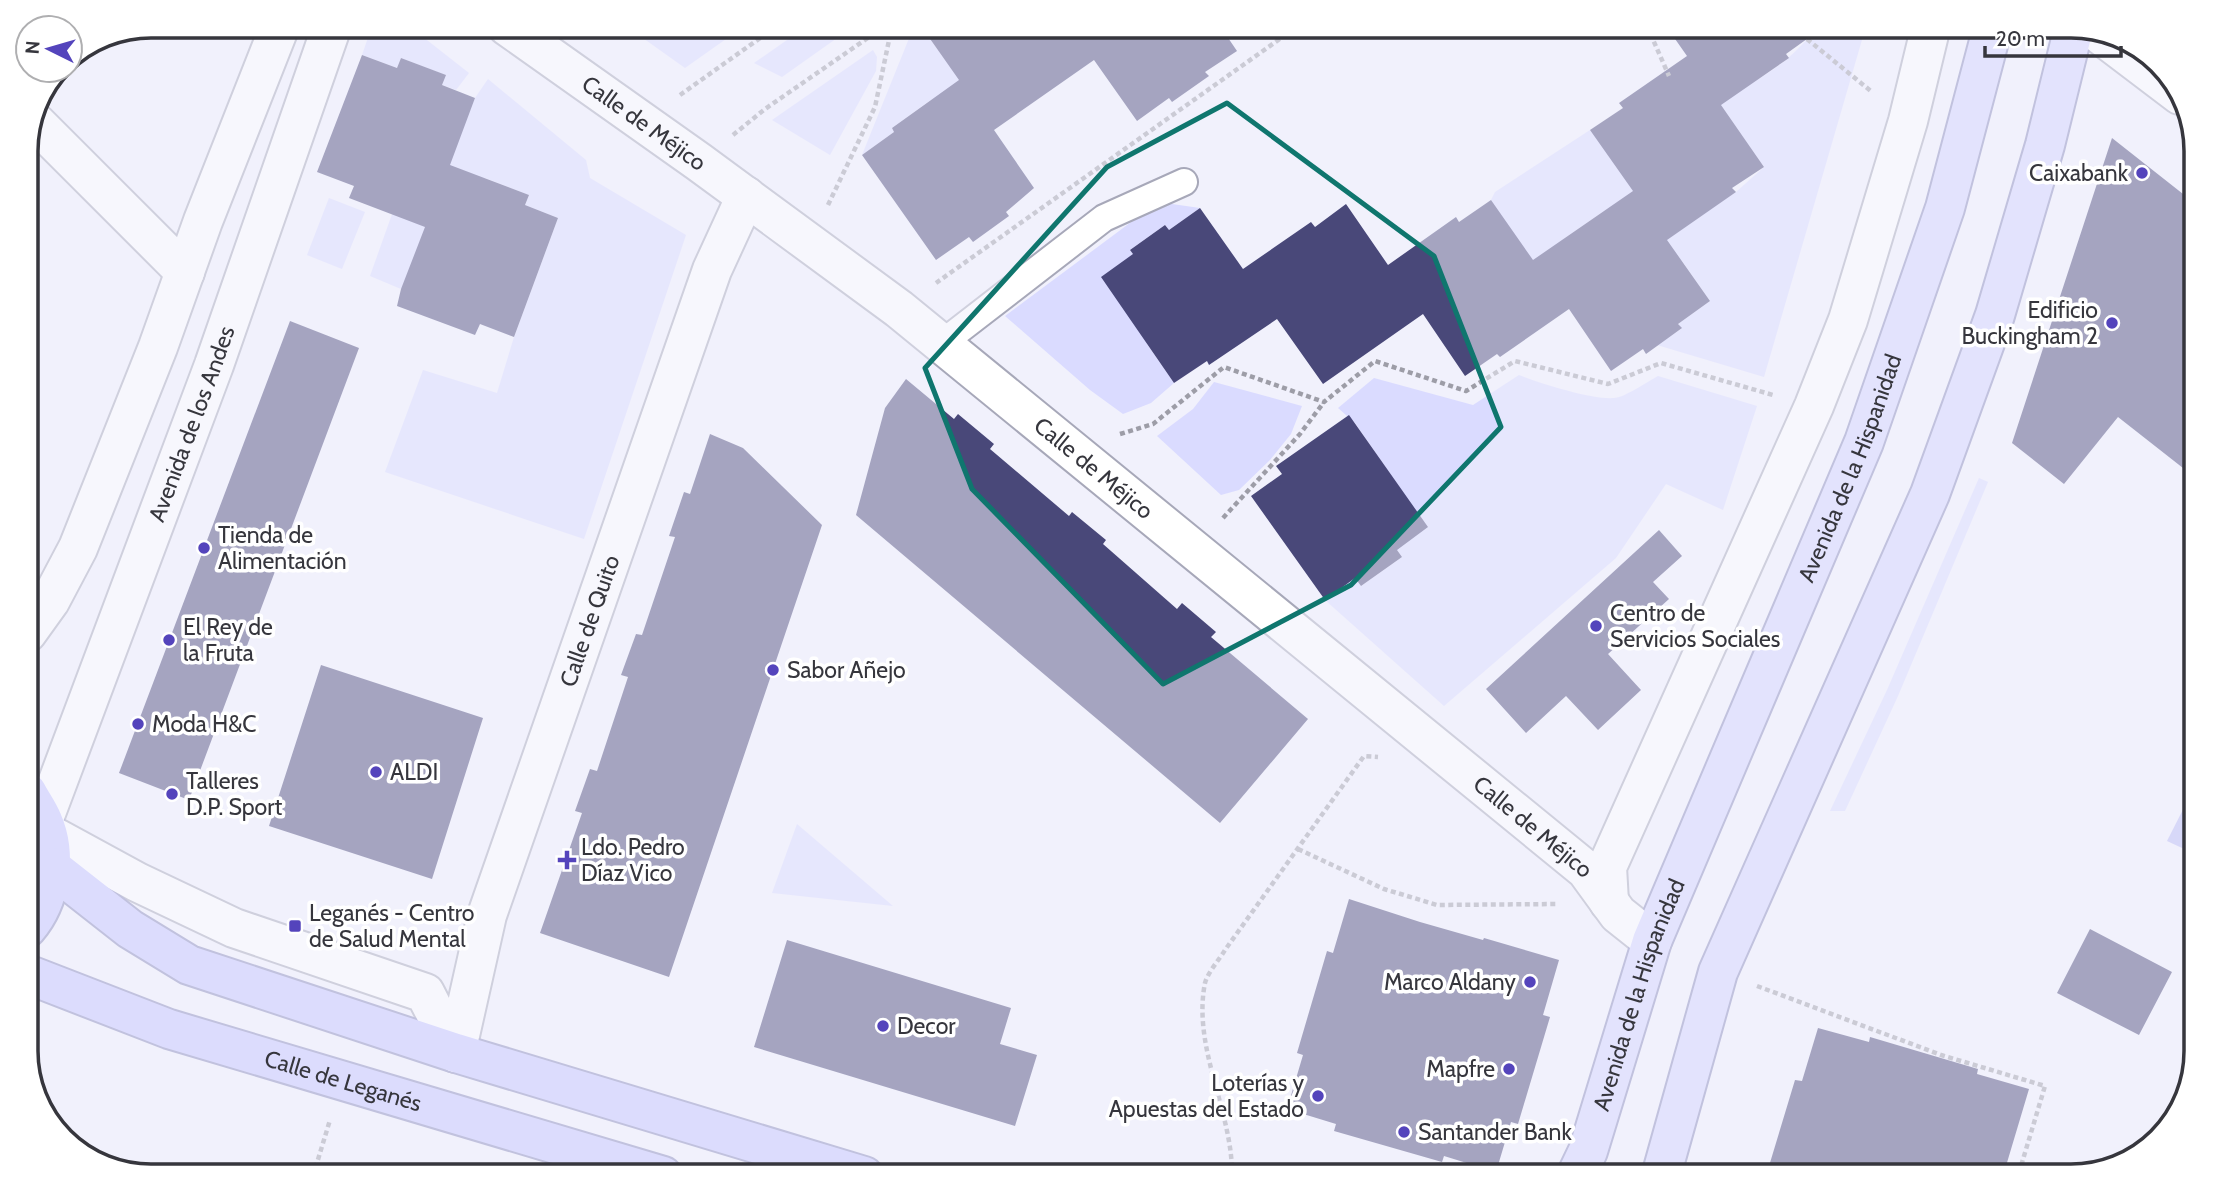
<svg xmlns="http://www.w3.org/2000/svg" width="2223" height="1202" font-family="Cabin,sans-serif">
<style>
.green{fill:#dadbff}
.water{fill:#b9baf3}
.building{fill:#494879}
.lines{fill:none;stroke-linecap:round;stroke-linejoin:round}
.service-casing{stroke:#a7a8b9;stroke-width:30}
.minor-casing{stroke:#a7a8b9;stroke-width:42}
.secondary-casing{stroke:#a7a8b9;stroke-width:42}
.primary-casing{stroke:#8889ba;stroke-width:42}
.trunk-casing{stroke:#8889ba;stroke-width:42}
.path{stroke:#9d9da7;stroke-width:4.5;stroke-dasharray:5 3.5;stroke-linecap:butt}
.service{stroke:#fff;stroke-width:26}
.minor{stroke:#fff;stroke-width:38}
.secondary{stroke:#fff;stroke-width:38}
.primary{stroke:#d2d3fe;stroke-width:38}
.trunk{stroke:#c3c4fe;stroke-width:38}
.marked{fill:none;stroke:#0f766e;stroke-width:5;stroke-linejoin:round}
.poi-dot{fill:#5444bc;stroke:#fff;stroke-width:2.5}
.labels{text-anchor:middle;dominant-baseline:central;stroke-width:7;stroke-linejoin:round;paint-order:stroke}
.street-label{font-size:23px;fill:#36363d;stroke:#fff}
.poi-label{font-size:23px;fill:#36363d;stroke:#fff;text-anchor:start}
.rim{fill:none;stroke:#36363d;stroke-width:3.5}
</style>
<rect width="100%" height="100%" fill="#f1f1fc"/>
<path class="green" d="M372,26H409L469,73L456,90L442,85L445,75L401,58L397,68L362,55Z
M626,26H716L726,39L685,68Z
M807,26H854L782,77L754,63Z
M914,26H921L945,60L959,50L977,74L928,102L892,128L894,132L862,155Z
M1813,26H1866L1764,377L1657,345L1681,329L1678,324L1710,301L1682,261L1651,246L1736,192L1764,167L1718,101C1742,89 1766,76 1787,59C1797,51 1805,40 1816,32Z
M873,50L877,57L876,71L830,155L772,120Z
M488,79L586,160L590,178L686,235L584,539L385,472L423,370L497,393L514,337L558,218L525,205L529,195L485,178L444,175L475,98Z
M1590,130L1650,186L1601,213L1565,238L1522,276L1491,200L1495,192Z
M329,198L365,212L342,269L307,255Z
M1158,202L1200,208L1169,230L1165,225L1130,250L1133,254L1147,344L1174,383L1151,403L1123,414L1090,390L1005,316Z
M396,203L465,229L401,289L370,276Z
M1519,375C1539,383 1593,400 1614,398C1624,398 1647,382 1658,376L1757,406L1723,510L1666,484L1616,558L1444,706L1325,600L1355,578L1361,586L1402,557L1397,550L1400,488L1355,423L1338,408L1374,378L1473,405Z
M1214,382L1302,406L1291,434L1270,460L1239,490L1221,495L1157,436L1193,409Z
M1979,478L1988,482L1898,696L1845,811H1830L1887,690Z
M797,824L893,906L772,893Z"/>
<path class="water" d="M2197,782V850L2195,854L2167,841Z"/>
<path class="building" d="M921,26H1220L1237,51L1205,72L1209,76L1172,102L1169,98L1137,121L1094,60L994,130L1034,188L1006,212L1009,216L973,242L969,237L936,260L862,155L894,132L892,128L959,80Z
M1666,26H1825L1786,54L1789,58L1721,105L1764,167L1732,188L1736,192L1667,240L1710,301L1678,324L1682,328L1646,354L1643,349L1611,371L1569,309L1500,357L1497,354L1465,376L1423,314L1323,384L1277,319L1209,365L1207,361L1174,383L1101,277L1133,254L1130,250L1165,225L1169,230L1200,208L1243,269L1311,222L1315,227L1346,204L1388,265L1456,217L1459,222L1491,200L1533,260L1633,191L1590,130L1623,108L1619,103L1687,56Z
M362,55L397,68L401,58L446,75L442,85L475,98L450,165L529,195L525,205L558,218L514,337L480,324L475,335L397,306L401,289L425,227L349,198L354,186L317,172Z
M2112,138L2197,205V479L2118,417L2064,484L2012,443Z
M290,321L359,348L189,800L119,773Z
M906,379L954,419L958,414L994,444L990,449L1069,516L1072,512L1106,540L1103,544L1177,609L1182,603L1216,632L1211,637L1308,719L1220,823L856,515L885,408Z
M1349,415L1428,527L1397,550L1402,557L1361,586L1355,578L1325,600L1251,496L1282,474L1276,466Z
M710,434L743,448L822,525L669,977L540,933L582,813L575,811L590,769L597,771L628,677L621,675L636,634L642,635L675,537L669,536L684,492L690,494Z
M1659,530L1682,556L1653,582L1669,599L1608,654L1641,690L1598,730L1566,696L1526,733L1486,689Z
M321,665L483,718L432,879L269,826Z
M1349,899L1420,922L1483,940L1484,938L1559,960L1543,1015L1550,1017L1518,1124L1511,1122L1496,1172L1444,1156L1442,1162L1334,1131L1336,1124L1287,1109L1303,1055L1297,1053L1327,951L1333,953Z
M2090,929L2172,972L2139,1035L2057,993Z
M787,940L1011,1008L1000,1044L1037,1055L1015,1126L754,1047Z
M1818,1028L1869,1042L1870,1037L1978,1069L1977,1074L2029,1089L2003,1176H1766L1795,1080L1802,1081Z"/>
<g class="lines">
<defs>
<path id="service" d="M941,344L1104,218L1184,182"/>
<g id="minor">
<path id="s1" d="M507,26L699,162L899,309L1586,870L1618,914L1652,941"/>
<path d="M2097,32L2180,95"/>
<path d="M36,123L185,272"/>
<path d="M47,833L137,882L234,928L425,993L456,1053"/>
<path d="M1609,902L1607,867L1814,406L1848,320L1908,121L1931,26"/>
<path id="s2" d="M456,1053L487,915L712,270L746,196"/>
</g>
<g id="secondary">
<path d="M27,633L50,601L78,548L158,347L203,221L280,26"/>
<path id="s3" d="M43,821L214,365L332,26"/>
</g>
<g id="primary">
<path id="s4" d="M1576,1176L1588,1151L1652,941L1864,442L1945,208L1993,26"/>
<path d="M1661,1176L1718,972L1930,494L1995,315L2045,145L2074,27"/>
</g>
<g id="trunk">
<path d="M27,792C32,802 39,811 43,821C58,855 51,900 27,928"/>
<path d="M51,867L130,929L189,965L456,1053L864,1176"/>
<path id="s5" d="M27,974L169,1029L663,1176"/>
</g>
</defs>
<use href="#service" class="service-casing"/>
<use href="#minor" class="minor-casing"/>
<use href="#secondary" class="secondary-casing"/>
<use href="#primary" class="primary-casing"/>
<use href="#trunk" class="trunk-casing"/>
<path class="path" d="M1647,26L1669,76
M1807,39L1872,92
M680,95L777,26
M733,135L765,109L885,26
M828,205L875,107L892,26
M936,283L1298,26
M1120,434L1153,424L1224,367L1324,402L1375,361L1466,391L1515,361L1608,384L1661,363L1773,395
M1223,518L1300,434L1324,402
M1298,849L1384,889L1437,905L1557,904
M1757,986L1941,1055L2045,1086L2018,1176
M313,1176L330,1120
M1232,1176C1233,1112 1192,1048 1205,983C1208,972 1219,960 1225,950L1364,756L1378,757"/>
<use href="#service" class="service"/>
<use href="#minor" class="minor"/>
<use href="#secondary" class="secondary"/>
<use href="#primary" class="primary"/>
<use href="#trunk" class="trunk"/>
</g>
<path d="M0 0H2223V1202H0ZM1227,103L1434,256L1501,427L1351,585L1163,684L972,489L925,368L1107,167Z" fill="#f1f1fc" fill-opacity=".55" fill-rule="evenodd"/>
<path class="marked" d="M1227,103L1434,256L1501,427L1351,585L1163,684L972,489L925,368L1107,167Z"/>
<g class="poi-dot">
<circle cx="2142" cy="173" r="7"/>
<circle cx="2112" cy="323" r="7"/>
<circle cx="204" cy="548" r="7"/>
<circle cx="1596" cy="626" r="7"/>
<circle cx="169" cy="640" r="7"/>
<circle cx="773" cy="670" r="7"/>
<circle cx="138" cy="724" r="7"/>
<circle cx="376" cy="772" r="7"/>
<circle cx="172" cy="794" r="7"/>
<path d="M563.5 849.5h7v7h7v7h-7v7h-7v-7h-7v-7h7z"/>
<rect x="288" y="919" width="14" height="14" rx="3.5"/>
<circle cx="1530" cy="982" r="7"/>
<circle cx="883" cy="1026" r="7"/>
<circle cx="1509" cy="1069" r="7"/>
<circle cx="1318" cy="1096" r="7"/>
<circle cx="1404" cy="1132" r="7"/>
</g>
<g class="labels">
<g class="street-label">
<text stroke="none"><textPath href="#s1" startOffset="168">Calle de Méjico</textPath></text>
<text stroke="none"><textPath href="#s3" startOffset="424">Avenida de los Andes</textPath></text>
<text stroke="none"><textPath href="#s4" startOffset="760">Avenida de la Hispanidad</textPath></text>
<text stroke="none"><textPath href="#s1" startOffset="735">Calle de Méjico</textPath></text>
<text stroke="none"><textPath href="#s2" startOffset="453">Calle de Quito</textPath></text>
<text stroke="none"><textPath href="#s1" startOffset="1302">Calle de Méjico</textPath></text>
<text stroke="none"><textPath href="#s4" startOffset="192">Avenida de la Hispanidad</textPath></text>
<text stroke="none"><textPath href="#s5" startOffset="334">Calle de Leganés</textPath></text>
</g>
<g class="poi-label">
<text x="2128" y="173" text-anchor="end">Caixabank</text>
<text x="2098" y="310" text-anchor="end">Edificio<tspan x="2098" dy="26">Buckingham 2</tspan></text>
<text x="218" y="535">Tienda de<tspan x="218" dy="26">Alimentación</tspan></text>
<text x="1610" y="613">Centro de<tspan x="1610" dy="26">Servicios Sociales</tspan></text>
<text x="183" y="627">El Rey de<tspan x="183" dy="26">la Fruta</tspan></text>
<text x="787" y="670">Sabor Añejo</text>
<text x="152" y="724">Moda H&amp;C</text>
<text x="390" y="772">ALDI</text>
<text x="186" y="781">Talleres<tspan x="186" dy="26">D.P. Sport</tspan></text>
<text x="581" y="847">Ldo. Pedro<tspan x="581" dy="26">Díaz Vico</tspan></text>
<text x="309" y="913">Leganés - Centro<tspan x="309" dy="26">de Salud Mental</tspan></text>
<text x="1516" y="982" text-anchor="end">Marco Aldany</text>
<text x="897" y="1026">Decor</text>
<text x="1495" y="1069" text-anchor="end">Mapfre</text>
<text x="1304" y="1083" text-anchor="end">Loterías y<tspan x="1304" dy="26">Apuestas del Estado</tspan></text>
<text x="1418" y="1132">Santander Bank</text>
</g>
</g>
<path d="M0 0H2223V1202H0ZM151 38H2071A113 113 0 0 1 2184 151V1051A113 113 0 0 1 2071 1164H151A113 113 0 0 1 38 1051V151A113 113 0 0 1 151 38Z" fill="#fff" fill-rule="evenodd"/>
<path class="rim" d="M151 38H2071A113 113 0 0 1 2184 151V1051A113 113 0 0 1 2071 1164H151A113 113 0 0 1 38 1051V151A113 113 0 0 1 151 38Z"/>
<g transform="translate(49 49) rotate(275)"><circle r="33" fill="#ffffff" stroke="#afafb1" stroke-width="2"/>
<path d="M0-5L12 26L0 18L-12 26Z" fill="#5444bc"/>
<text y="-10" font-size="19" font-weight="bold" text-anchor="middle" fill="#36363d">N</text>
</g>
<path d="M1985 46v10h136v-10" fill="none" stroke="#36363d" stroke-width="3.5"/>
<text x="1996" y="46" font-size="21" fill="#36363d" stroke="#ffffff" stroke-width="5" paint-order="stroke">20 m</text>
</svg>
